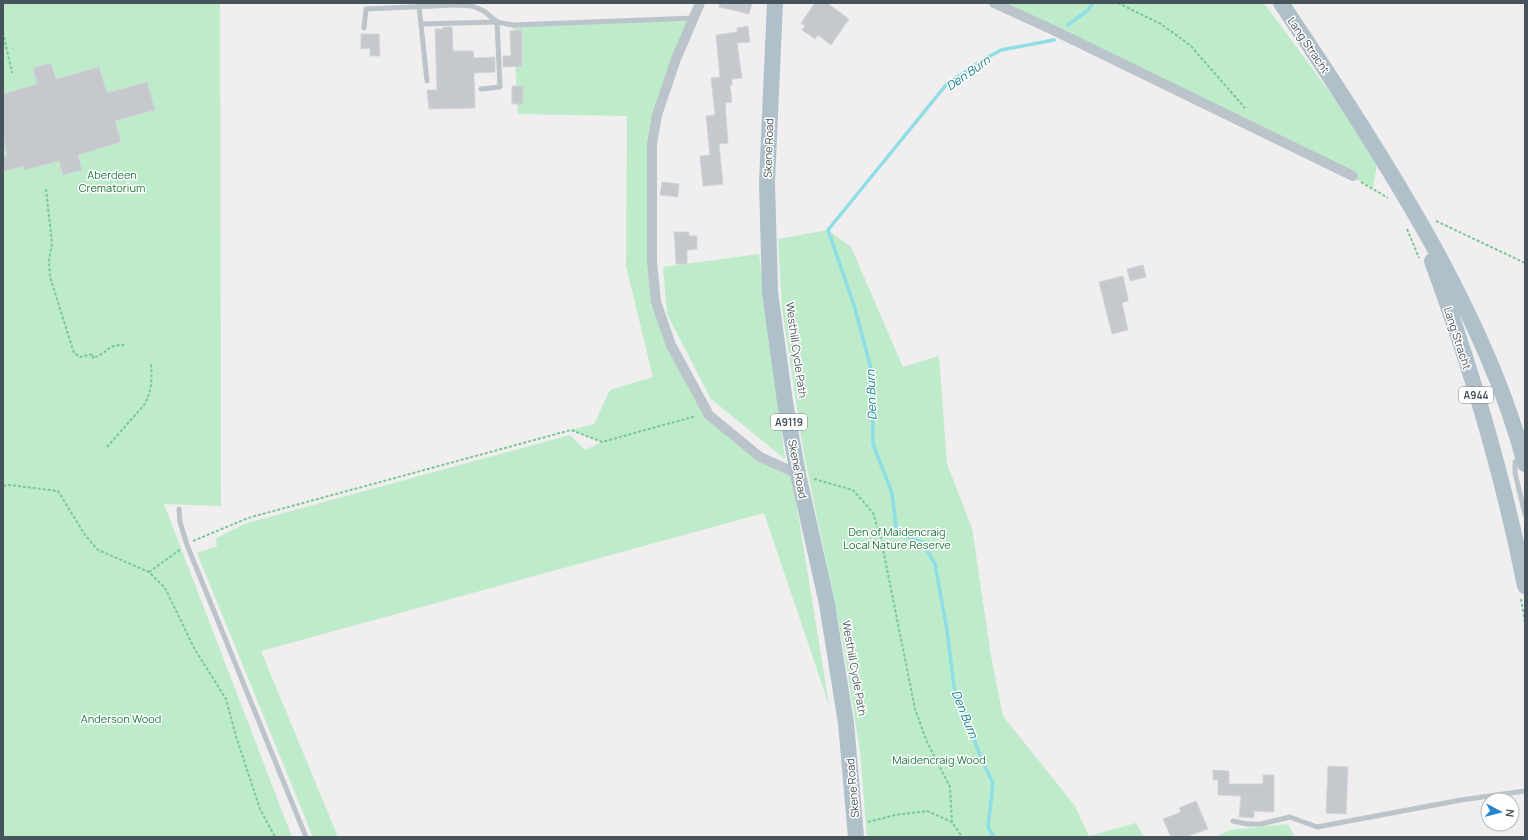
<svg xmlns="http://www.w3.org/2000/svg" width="1528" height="840" font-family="Manrope,sans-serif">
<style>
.green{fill:#beebca}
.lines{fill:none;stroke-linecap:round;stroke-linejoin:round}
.stream{stroke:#8edee6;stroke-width:3.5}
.building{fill:#c5c9cd;stroke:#d2d5d9}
.path{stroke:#79c797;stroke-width:2;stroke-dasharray:3 2;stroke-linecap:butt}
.service{stroke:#bac4ca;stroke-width:5}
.minor{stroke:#bac4ca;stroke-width:10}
.primary{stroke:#afc0cb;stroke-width:16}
.labels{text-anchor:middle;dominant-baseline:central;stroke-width:3;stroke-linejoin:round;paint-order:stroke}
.shield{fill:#fff;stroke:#7e878c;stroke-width:1}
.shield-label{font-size:10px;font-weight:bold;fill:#47535a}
.street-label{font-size:11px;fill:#47535a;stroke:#fff}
.park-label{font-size:11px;fill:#1d763e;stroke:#fff}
.water-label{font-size:12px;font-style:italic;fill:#147f89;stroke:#fff}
</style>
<rect width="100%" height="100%" fill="#f0eeee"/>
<path class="green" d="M3,3H220L221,506L164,504L292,837H3Z
M1002,3H1264L1337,102L1377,164L1373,188Z
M694,18L652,144L656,302L707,412L760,457L791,470L829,705L764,513L261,651L338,837H313L197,553L217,546L216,538L247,523L570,435L585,450L602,442L571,430L594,424L610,390L653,377L626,266L627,116L518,114L513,25Z
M828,230L851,247L903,367L939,356L947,464L972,528L991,656L1003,716L1075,806L1089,836L1136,823L1144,837H867L860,751L843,644L803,449L782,308L778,239Z
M759,254L785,459L711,399L667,314L663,267Z
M1288,824L1294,836L1215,837L1230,830Z"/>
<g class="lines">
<path class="stream" d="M1068,25L1087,11L1093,3
M994,837L988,827L993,783L983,763L954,687L947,630L935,564L922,542L897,533L892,493L873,444L872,372L854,305L828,230L946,85L983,60L1001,50L1054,40"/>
</g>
<path class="building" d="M720,3H752L749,14L719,7Z
M815,3H827L849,19L831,45L818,35L815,39L802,30L805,26L801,23Z
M748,26L750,42L737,43L742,78L732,79V85H730L732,102L725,103L728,143L719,144L723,184L703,186L700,156L710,155L706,116L715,115L711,78L720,77L716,35L737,32V28Z
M443,27H452L453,51H473L474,58L495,57V72L474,73L475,108L429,109L427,90H437L435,29H443Z
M522,30V66L503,67V56H511L510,31Z
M361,34H379L380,56H370V48L361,49Z
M51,63L56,79L99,67L107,93L147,82L155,110L115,121L121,142L78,155L82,170L63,175L59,161L24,170L23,166L3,172V157L7,156L3,136V94L37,84L33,68Z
M512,86H523V104H512Z
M662,182L679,184L678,197L660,195Z
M674,232H689V236H697V249L687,250V264H676Z
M1143,265L1146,277L1130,281L1127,269Z
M1123,276L1128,298V301L1122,303L1128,330L1112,334L1099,282Z
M1328,766L1348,767L1346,814L1326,813Z
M1213,770L1229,771V784H1263V775H1274V812L1254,811V818L1239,817L1241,796L1218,795V780H1213Z
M1196,801L1208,829L1185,837H1171L1163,819L1181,812L1179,808Z"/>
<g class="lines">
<path class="path" d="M1118,3L1161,24L1190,45L1245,108
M3,15V21
M3,32L12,73
M1361,182L1388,198
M46,189L52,243L49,261L50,277L74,353L80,357L93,354V358C107,354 107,344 124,345
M1436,221L1525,263
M1407,229L1419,258
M107,447L144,405C152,392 152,379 151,364
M814,479L853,490L873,513L881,539L915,709L927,742L950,787L952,822
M3,486L9,485L58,491L85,535L98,550L149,572L165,588L194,648L226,699L236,736L260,809L275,837
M193,541L248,518L571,430L602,442L696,416
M149,572L181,549
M1521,599L1525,623
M868,822L895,815L927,811L952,822L962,837"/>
<path class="service" d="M419,6L427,81
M421,24L497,22
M364,28L366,9L456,5L472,6L484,11L497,22
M481,89L500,87L497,22L513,25L694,18
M1520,456L1515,462V473L1525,514
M179,509L180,522L187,545L306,837
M1233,821L1247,824H1261L1290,817L1317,827L1461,800L1525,791"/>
<path class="minor" d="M700,3L676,59L657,115L652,144V261L656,302L671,345L709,415L760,457L798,474
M994,3L1053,30L1353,176"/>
<path class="primary" d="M775,3L767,182L770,292L785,402L798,474L827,604L846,723L856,837
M1281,3C1335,83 1388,164 1435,249C1472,318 1505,388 1525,464
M1432,261C1471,367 1503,475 1525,586"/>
</g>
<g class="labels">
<g class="shield">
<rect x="1459" y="387" width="34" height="16" rx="3"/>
<rect x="771" y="414" width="36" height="16" rx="3"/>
</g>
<g class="shield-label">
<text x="1476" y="395">A944</text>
<text x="789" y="422">A9119</text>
</g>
<g class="street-label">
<text transform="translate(1309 45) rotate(56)">Lang Stracht</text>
<text transform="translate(768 148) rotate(-88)">Skene Road</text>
<text transform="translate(1458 338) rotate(72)">Lang Stracht</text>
<text transform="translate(797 350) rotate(82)">Westhill Cycle Path</text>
<text transform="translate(798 469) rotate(79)">Skene Road</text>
<text transform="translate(855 668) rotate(80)">Westhill Cycle Path</text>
<text transform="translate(852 788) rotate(-95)">Skene Road</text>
</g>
<g class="park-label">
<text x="112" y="174">Aberdeen<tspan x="112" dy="13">Crematorium</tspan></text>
<text x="897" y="531">Den of Maidencraig<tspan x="897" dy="13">Local Nature Reserve</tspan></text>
<text x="121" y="718">Anderson Wood</text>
<text x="939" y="759">Maidencraig Wood</text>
</g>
<g class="water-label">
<text transform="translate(968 73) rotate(-35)">Den Burn</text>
<text transform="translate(871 395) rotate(-92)">Den Burn</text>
<text transform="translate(965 714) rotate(68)">Den Burn</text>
</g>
</g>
<rect width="1528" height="840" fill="none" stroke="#47535a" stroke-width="8"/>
<g transform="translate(1500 812) rotate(97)"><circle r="19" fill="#ffffff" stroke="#b5babd"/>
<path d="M0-3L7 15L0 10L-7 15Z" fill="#2586d3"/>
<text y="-6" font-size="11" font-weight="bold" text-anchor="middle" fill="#47535a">N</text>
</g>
</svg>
